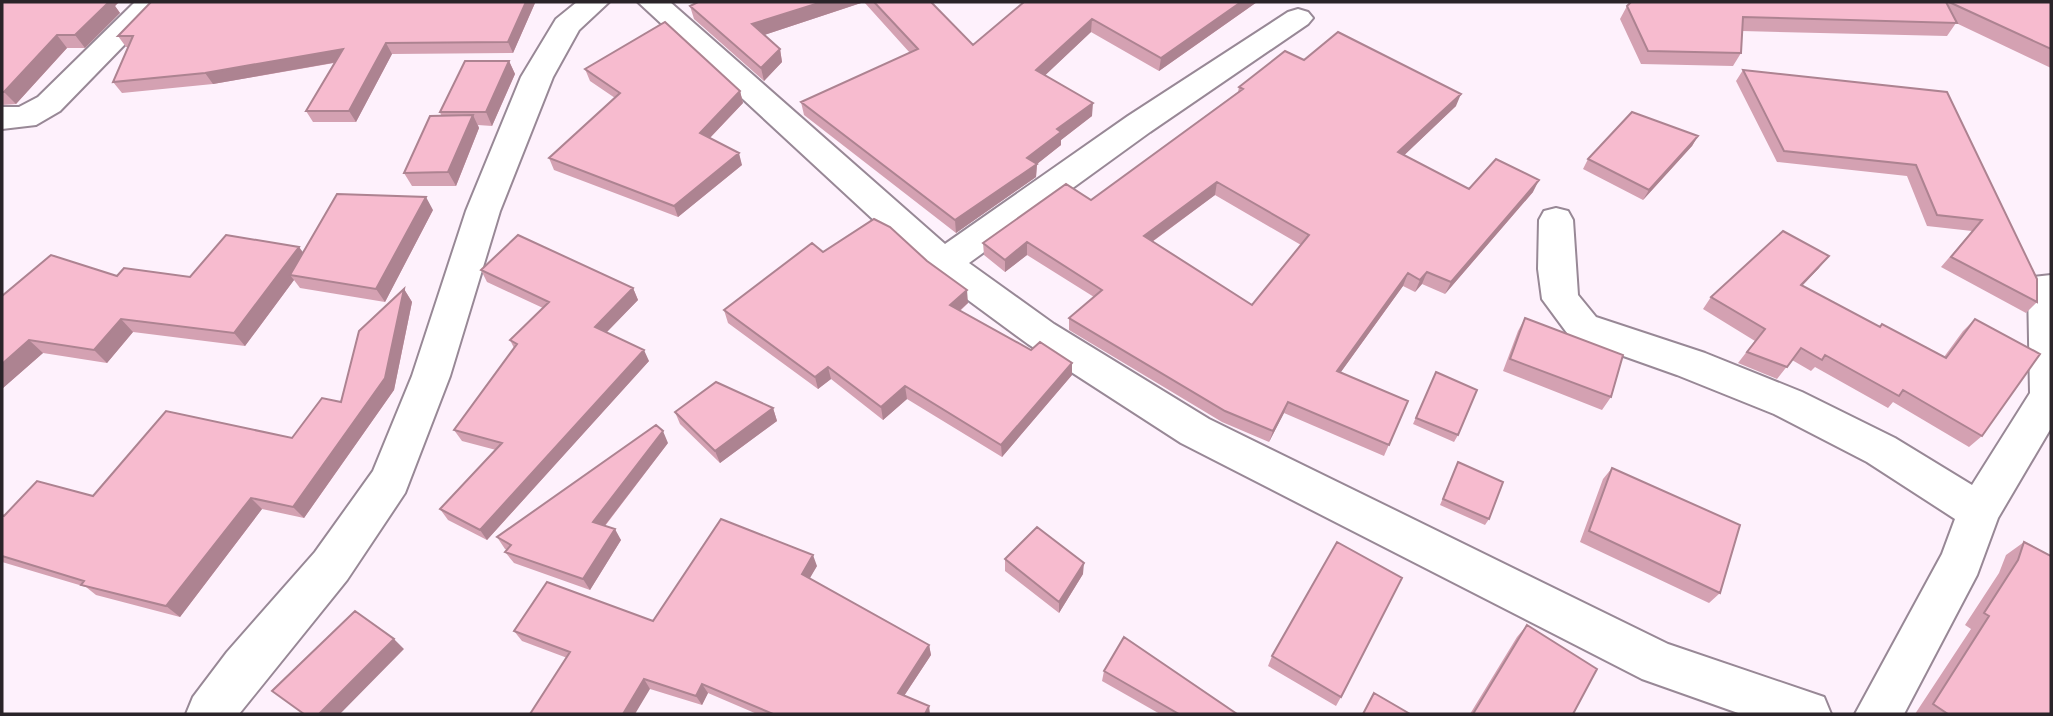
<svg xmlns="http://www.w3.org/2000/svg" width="2053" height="716" font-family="'Archivo Narrow',sans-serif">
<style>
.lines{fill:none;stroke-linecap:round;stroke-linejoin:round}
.minor-casing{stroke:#988896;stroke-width:4}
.minor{fill:#fff;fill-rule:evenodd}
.wall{fill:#d4a1b2;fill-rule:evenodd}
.shaded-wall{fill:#ad8391}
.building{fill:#f7bbcf;stroke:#ad8391;stroke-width:2;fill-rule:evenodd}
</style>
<rect width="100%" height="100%" fill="#fef1fc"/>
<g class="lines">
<defs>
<path id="minor" d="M135,2H166L60,111L36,125L2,129V107H19L38,97Z
M577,2H609L579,30L553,77L500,211L450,376L405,493L347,580L239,714H186L193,697L227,652L315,552L373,471L412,376L466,211L521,77L556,19Z
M638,2H670L945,244L1128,116L1288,12L1298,9L1308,12L1313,18L1308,24L1150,132L969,263L1054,324L1209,419L1668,644L1824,697L1831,714H1741L1642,679L1181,443L1028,344L930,272Z
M1556,208L1568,211L1573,220L1578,295L1596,317L1705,353L1802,392L1895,438L1972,485L2030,393L2028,287L2033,277L2051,275V428L1998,518L1977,575L1904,714H1855L1942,554L1955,519L1867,462L1774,414L1677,375L1570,337L1542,299L1538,269L1539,220L1544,211Z"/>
</defs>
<use href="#minor" class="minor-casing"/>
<use href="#minor" class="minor"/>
</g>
<path class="wall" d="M2,2H119L115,6L120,13L85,48H67L16,104L2,105Z
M693,2H931L973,45L1024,2H1257L1159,71L1091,32L1045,75L1092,116L1061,140V145L1037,164L1036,177L956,233L804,115L801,102L910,53L864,2L764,35L780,49L782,62L764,81L694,19L690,6L695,4Z
M1631,2H2051V68L1956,23L1947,36L1742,31L1741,53L1733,66L1641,64L1620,19L1627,6Z
M535,3L513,53L392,54L356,122H313L306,111L334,63L213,84L122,93L113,82L128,47H126L118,36Z
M1304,60L1456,106L1404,155L1469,189L1533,192L1445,294L1422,284L1415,292L1403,286L1340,373L1408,401L1384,456L1284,413L1269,442L1222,422L1069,330V318L1094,297L1027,255L1005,272L984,255L983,243L1091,200L1238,92L1239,87ZM1215,195L1301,245L1252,305L1152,242Z
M509,61L515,74L492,126L478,125L479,128L456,186H412L404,173L441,115L440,112Z
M585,69L740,91L743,103L710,138L742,165L678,217L554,170L549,158L615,98L590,81Z
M1743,70L1947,92L2037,302L2026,313L1941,267L1972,231L1927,226L1907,176L1777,162L1736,81Z
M1698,136L1692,146L1643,200L1583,169L1588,159Z
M433,210L385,302L300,288L294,280L245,346L133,332L107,363L43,353L3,388H2V296L117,276L190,277L303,252Z
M823,252L968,303L960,311L1031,350L1072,363V375L1002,457L907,399L883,420L831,379L818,389L728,323L724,310Z
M1819,268L1802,286L1879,327L1944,357L1963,331L1975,319L1982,436L1969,447L1893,402L1888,408L1815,367L1811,371L1792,360L1777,379L1738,363L1755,341L1703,309L1711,297Z
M481,270L633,288L638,300L606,333L649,361L487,540L448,520L440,509L496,450L462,441L454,430L514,348L510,340L543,308L487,282Z
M404,289L412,302L394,390L304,518L262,509L180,617L96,595L86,587L2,562V515L4,516L93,496L292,438L341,402Z
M1525,318L1611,397L1602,410L1503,371L1518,331Z
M1436,372L1458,435L1454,442L1413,424Z
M773,408L777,421L720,463L680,424L675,412Z
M668,443L605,526L621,540L590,590L514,563L505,552L507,550L505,549L497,537Z
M1458,462L1489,519L1485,525L1440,505Z
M1612,468L1720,593L1709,603L1580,542L1603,479Z
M2024,542L2051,714H1915L1971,629L1965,625L1999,573L2006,555Z
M1005,559L1083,574L1059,613L1005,571Z
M817,566L809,578L929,645L931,655L904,696L930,714H757L708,693L702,705L650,689L522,641L514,631L653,621Z
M1527,625L1573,714H1470L1517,637Z
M1272,656L1341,697L1336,706L1268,666Z
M1104,671L1237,714H1160L1102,681Z"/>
<path class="shaded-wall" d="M97,2H119L115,6L120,13L85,48L75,35Z
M526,2H534L535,3L513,53L508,42Z
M822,2H864L755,38L752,24Z
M1241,2H1257L1159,71L1161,58Z
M1092,19L1091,32L1036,84V70Z
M57,35L67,48L16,104L4,92Z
M386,43L392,54L356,122L349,111Z
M343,49L349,60L213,84L205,73Z
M780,49L782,62L764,81L761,68Z
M509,61L515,74L492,126L486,112Z
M740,91L743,103L703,145L700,133Z
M1461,94L1456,106L1394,165L1398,152Z
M1093,103L1092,116L1061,140V145L1037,164L1036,177L956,233L955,220L1027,158L1057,129Z
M473,115L479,128L456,186L448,172Z
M1698,136L1692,146L1643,200L1649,190Z
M739,153L742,165L678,217L674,206Z
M1539,180L1533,192L1445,294L1451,282Z
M1217,182L1215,195L1142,249L1144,236Z
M426,197L433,210L385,302L376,289Z
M1027,242V255L1005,272V260Z
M299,247L309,260L290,275L294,280L245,346L234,333Z
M1829,256L1819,268L1791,297L1801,285Z
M1427,272L1422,284L1415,292L1420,280Z
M1408,273L1403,286L1333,383L1337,371Z
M633,288L638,300L600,339L595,327Z
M404,289L412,302L394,390L304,518L293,507Z
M967,290L968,303L951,318L950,305Z
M121,319L133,332L107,363L94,350Z
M29,340L43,353L3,388L2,387V364Z
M644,350L649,361L487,540L480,530Z
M1072,363V375L1002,457L1001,445Z
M828,367L831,379L818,389L815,377Z
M905,386L907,399L883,420L881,407Z
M1288,402L1284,413L1269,442L1273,431Z
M773,408L777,421L720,463L715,451Z
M663,431L668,443L599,533L593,522Z
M251,498L262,509L180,617L166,606Z
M615,529L621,540L590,590L583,579Z
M813,555L817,566L806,585L802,574Z
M1084,563L1083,574L1059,613V602Z
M394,639L404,649L340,714H319Z
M929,645L931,655L900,702L898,693Z
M644,679L650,689L635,714H623Z
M702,684L708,693L702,705L696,696Z
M929,706L930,714H925Z"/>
<path class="building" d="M2,2H109L75,35H57L4,92H2Z
M151,2H526L508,42L386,43L349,111H306L343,49L205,73L113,82L133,36H118Z
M698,2H822L752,24L780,49L761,68L690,6Z
M874,2H931L973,45L1024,2H1241L1161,58L1092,19L1036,70L1093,103L1057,129L1061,132L1027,158L1037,164L955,220L801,102L918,49Z
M1631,2H1946L1957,23L1743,17L1741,53L1648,51L1627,6Z
M1949,2H2051V49Z
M665,22L740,91L700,133L739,153L674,206L549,158L620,93L585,69Z
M1338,32L1461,94L1398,152L1469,189L1496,159L1539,180L1451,282L1427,272L1420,280L1408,273L1337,371L1408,401L1389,445L1288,402L1273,431L1225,411L1069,318L1102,290L1027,242L1005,260L983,243L1066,184L1091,200L1243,89L1239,87L1285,51L1304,60ZM1217,182L1309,235L1252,305L1144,236Z
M465,61H509L486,112H440Z
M1743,70L1947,92L2037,279V302L1951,257L1982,220L1937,215L1916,165L1784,151Z
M1632,112L1698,136L1649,190L1588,159Z
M473,115L448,172L404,173L430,116Z
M337,194L426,197L376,289L290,275Z
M874,219L890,227L927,261L967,290L950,305L1031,350L1040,342L1072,363L1001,445L905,386L881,407L828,367L815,377L724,310L812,243L823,252Z
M1783,231L1829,256L1801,285L1880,327L1882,324L1946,358L1975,319L2040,354L1982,436L1903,390L1899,396L1825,355L1822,360L1801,348L1787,367L1747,352L1765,329L1711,297Z
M226,235L299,247L234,333L121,319L94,350L29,340L2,364V296L51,255L117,276L124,268L190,277Z
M518,235L633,288L595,327L644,350L480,530L440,509L502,443L454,430L517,344L510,340L549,302L481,270Z
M404,289L385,378L293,507L251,498L166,606L81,585L84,581L2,556V515L4,516L37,481L93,496L166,411L292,438L322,398L341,402L359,331Z
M1525,318L1623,355L1611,397L1510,359Z
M1436,372L1477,390L1458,435L1416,418Z
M716,382L773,408L715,451L675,412Z
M656,425L663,431L593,522L615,529L583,579L505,552L511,545L497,537Z
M1458,462L1503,482L1489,519L1443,499Z
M1612,468L1740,525L1720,593L1589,531Z
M721,519L813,555L802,574L929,645L898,693L929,706L925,714H773L702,684L696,696L644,679L623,714H530L570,652L514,631L547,582L653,621Z
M1037,527L1084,563L1059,602L1005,559Z
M1337,542L1402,578L1341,697L1272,656Z
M2024,542L2051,556V714H1948L1933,704L1989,616L1984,613L2018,560Z
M355,611L394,639L319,714H304L272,691Z
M1527,625L1597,669L1573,714H1473Z
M1124,637L1237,714H1179L1104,671Z
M1374,693L1410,714H1363Z"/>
<rect width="2053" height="716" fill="none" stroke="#2a2429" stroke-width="7"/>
</svg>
